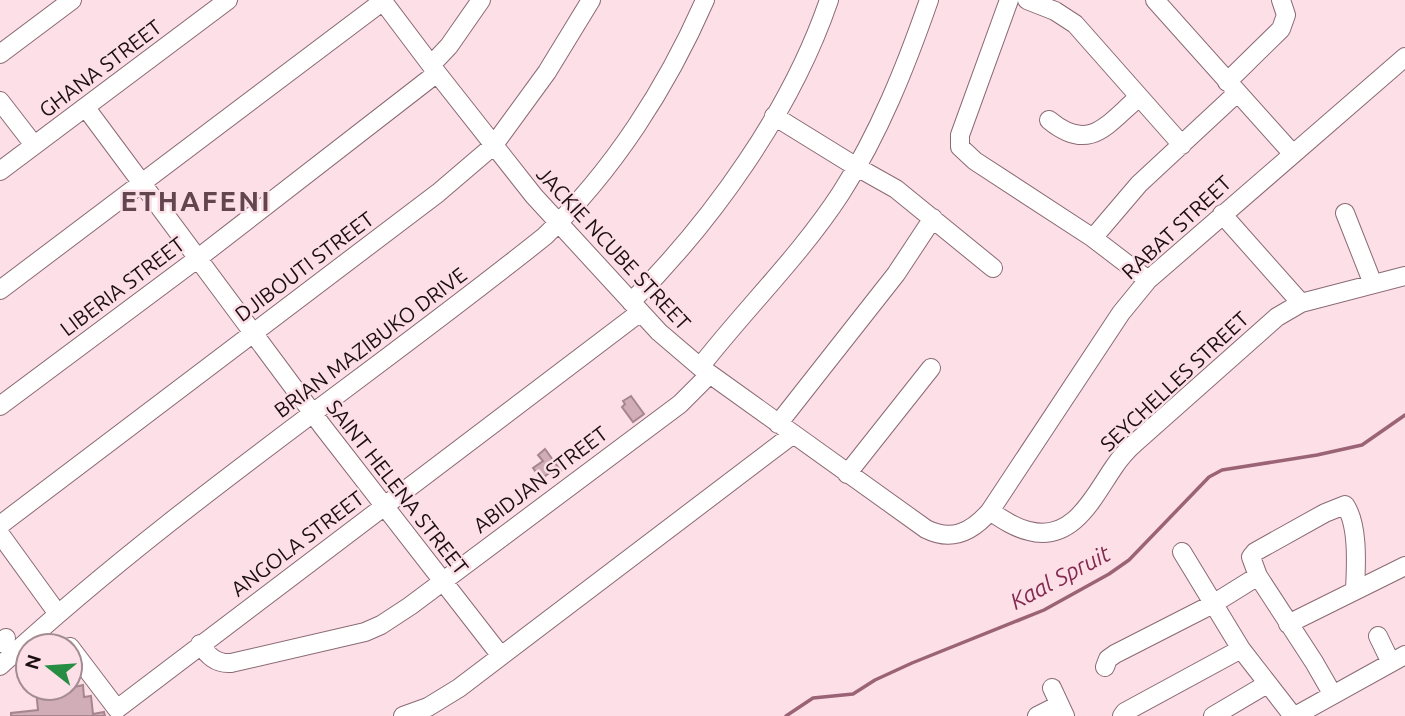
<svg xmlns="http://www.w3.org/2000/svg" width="1405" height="716" font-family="Ubuntu,sans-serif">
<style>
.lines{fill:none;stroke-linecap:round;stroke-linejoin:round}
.stream{stroke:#9b6376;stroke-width:3.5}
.building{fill:#d0adb7;stroke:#a7858f;stroke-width:2}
.minor-casing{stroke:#8a6a74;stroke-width:20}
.minor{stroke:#fff;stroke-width:18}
.labels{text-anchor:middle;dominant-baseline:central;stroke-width:5;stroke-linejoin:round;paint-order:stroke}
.street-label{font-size:21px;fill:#1b0f13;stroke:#fddfe8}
.water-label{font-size:23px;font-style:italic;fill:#832a4f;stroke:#fddfe8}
.district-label{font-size:28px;font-weight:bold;letter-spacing:2px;fill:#63454f;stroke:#fddfe8}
</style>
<rect width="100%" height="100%" fill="#fddfe8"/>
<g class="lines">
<path class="stream" d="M786,716L813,698L853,694L875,680L912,663L1044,610L1109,574L1129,560L1209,477L1222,470L1317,455L1362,445L1405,415"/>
</g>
<path class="building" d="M631,396L644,414L633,422L622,407L625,404L623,401Z
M545,449L561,471L555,476L552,471L541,479L533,468L543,461L538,455Z
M83,685L84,697L91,696L93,714L104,712L105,716H11V713L38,710L36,690L70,688Z"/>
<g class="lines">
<defs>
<path id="minor" d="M382,0L437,73L534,196L659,332L700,367L926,529C952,542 972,532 990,511L1121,313L1148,280L1405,57
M1009,0L960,135V147L975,161L1093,238L1148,280
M1027,0L1055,11L1075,24L1182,145
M1155,0L1292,153
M0,54L72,0
M431,65L449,46L481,0
M1227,82L1281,29L1286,15L1281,0
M0,101L34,145
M86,108L323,427L501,656
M774,116L855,166L896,189L993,268
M1049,120C1090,154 1107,124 1139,97
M0,171L228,0
M1345,213L1373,284
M1222,214L1301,303
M1093,238L1139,184L1237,93
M0,290L383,1
M631,302C713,220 791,111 829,0
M700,367C745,309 800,256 841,193C879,134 906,66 929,0
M0,406L197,259L437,73
M778,424L896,274L933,218
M847,474L931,368
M990,511C1002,519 1015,528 1029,531C1073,543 1094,496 1114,467C1120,458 1127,450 1135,443L1277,317L1301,303L1405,276
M0,525L438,193L493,146L547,72L591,0
M0,534L58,614
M1182,552L1241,649L1293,716
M1288,624L1405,566
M1378,636L1391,663
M0,643L6,638
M200,644C208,656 216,664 231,663L365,632L381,625L410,606L680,404L710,374
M70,647L117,709L639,313
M0,666C170,509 364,381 545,236C613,171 667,87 705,0
M1105,667L1108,659L1115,654L1213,604L1258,576
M1052,688L1065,716
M1333,695L1314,662L1258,576L1251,557L1255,552L1325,513L1345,505C1359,525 1356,567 1355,590
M403,716L428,707L459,688L792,435
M1037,716L1059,705
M1122,716L1125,712L1241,649
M1213,716L1267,684
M1295,716L1405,655"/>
</defs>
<use href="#minor" class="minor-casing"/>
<use href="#minor" class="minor"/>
</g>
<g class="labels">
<g class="street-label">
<text transform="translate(100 68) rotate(-37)">GHANA STREET</text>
<text transform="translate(1176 227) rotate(-43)">RABAT STREET</text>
<text transform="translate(614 248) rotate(47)">JACKIE NCUBE STREET</text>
<text transform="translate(304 266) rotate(-37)">DJIBOUTI STREET</text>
<text transform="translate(122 286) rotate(-37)">LIBERIA STREET</text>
<text transform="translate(370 342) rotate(-37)">BRIAN MAZIBUKO DRIVE</text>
<text transform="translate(1174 381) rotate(-43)">SEYCHELLES STREET</text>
<text transform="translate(540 479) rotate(-37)">ABIDJAN STREET</text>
<text transform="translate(398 487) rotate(52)">SAINT HELENA STREET</text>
<text transform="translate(297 543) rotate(-37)">ANGOLA STREET</text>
</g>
<g class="water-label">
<text transform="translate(1060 577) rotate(-28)">Kaal Spruit</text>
</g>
<g class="district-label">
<text x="196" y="200">ETHAFENI</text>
</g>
</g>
<g transform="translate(49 667) rotate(287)"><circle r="33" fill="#fddfe8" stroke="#a38c93" stroke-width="2"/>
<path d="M0-5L12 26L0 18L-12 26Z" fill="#268d42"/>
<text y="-10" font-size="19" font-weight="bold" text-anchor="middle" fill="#1b0f13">N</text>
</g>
</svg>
